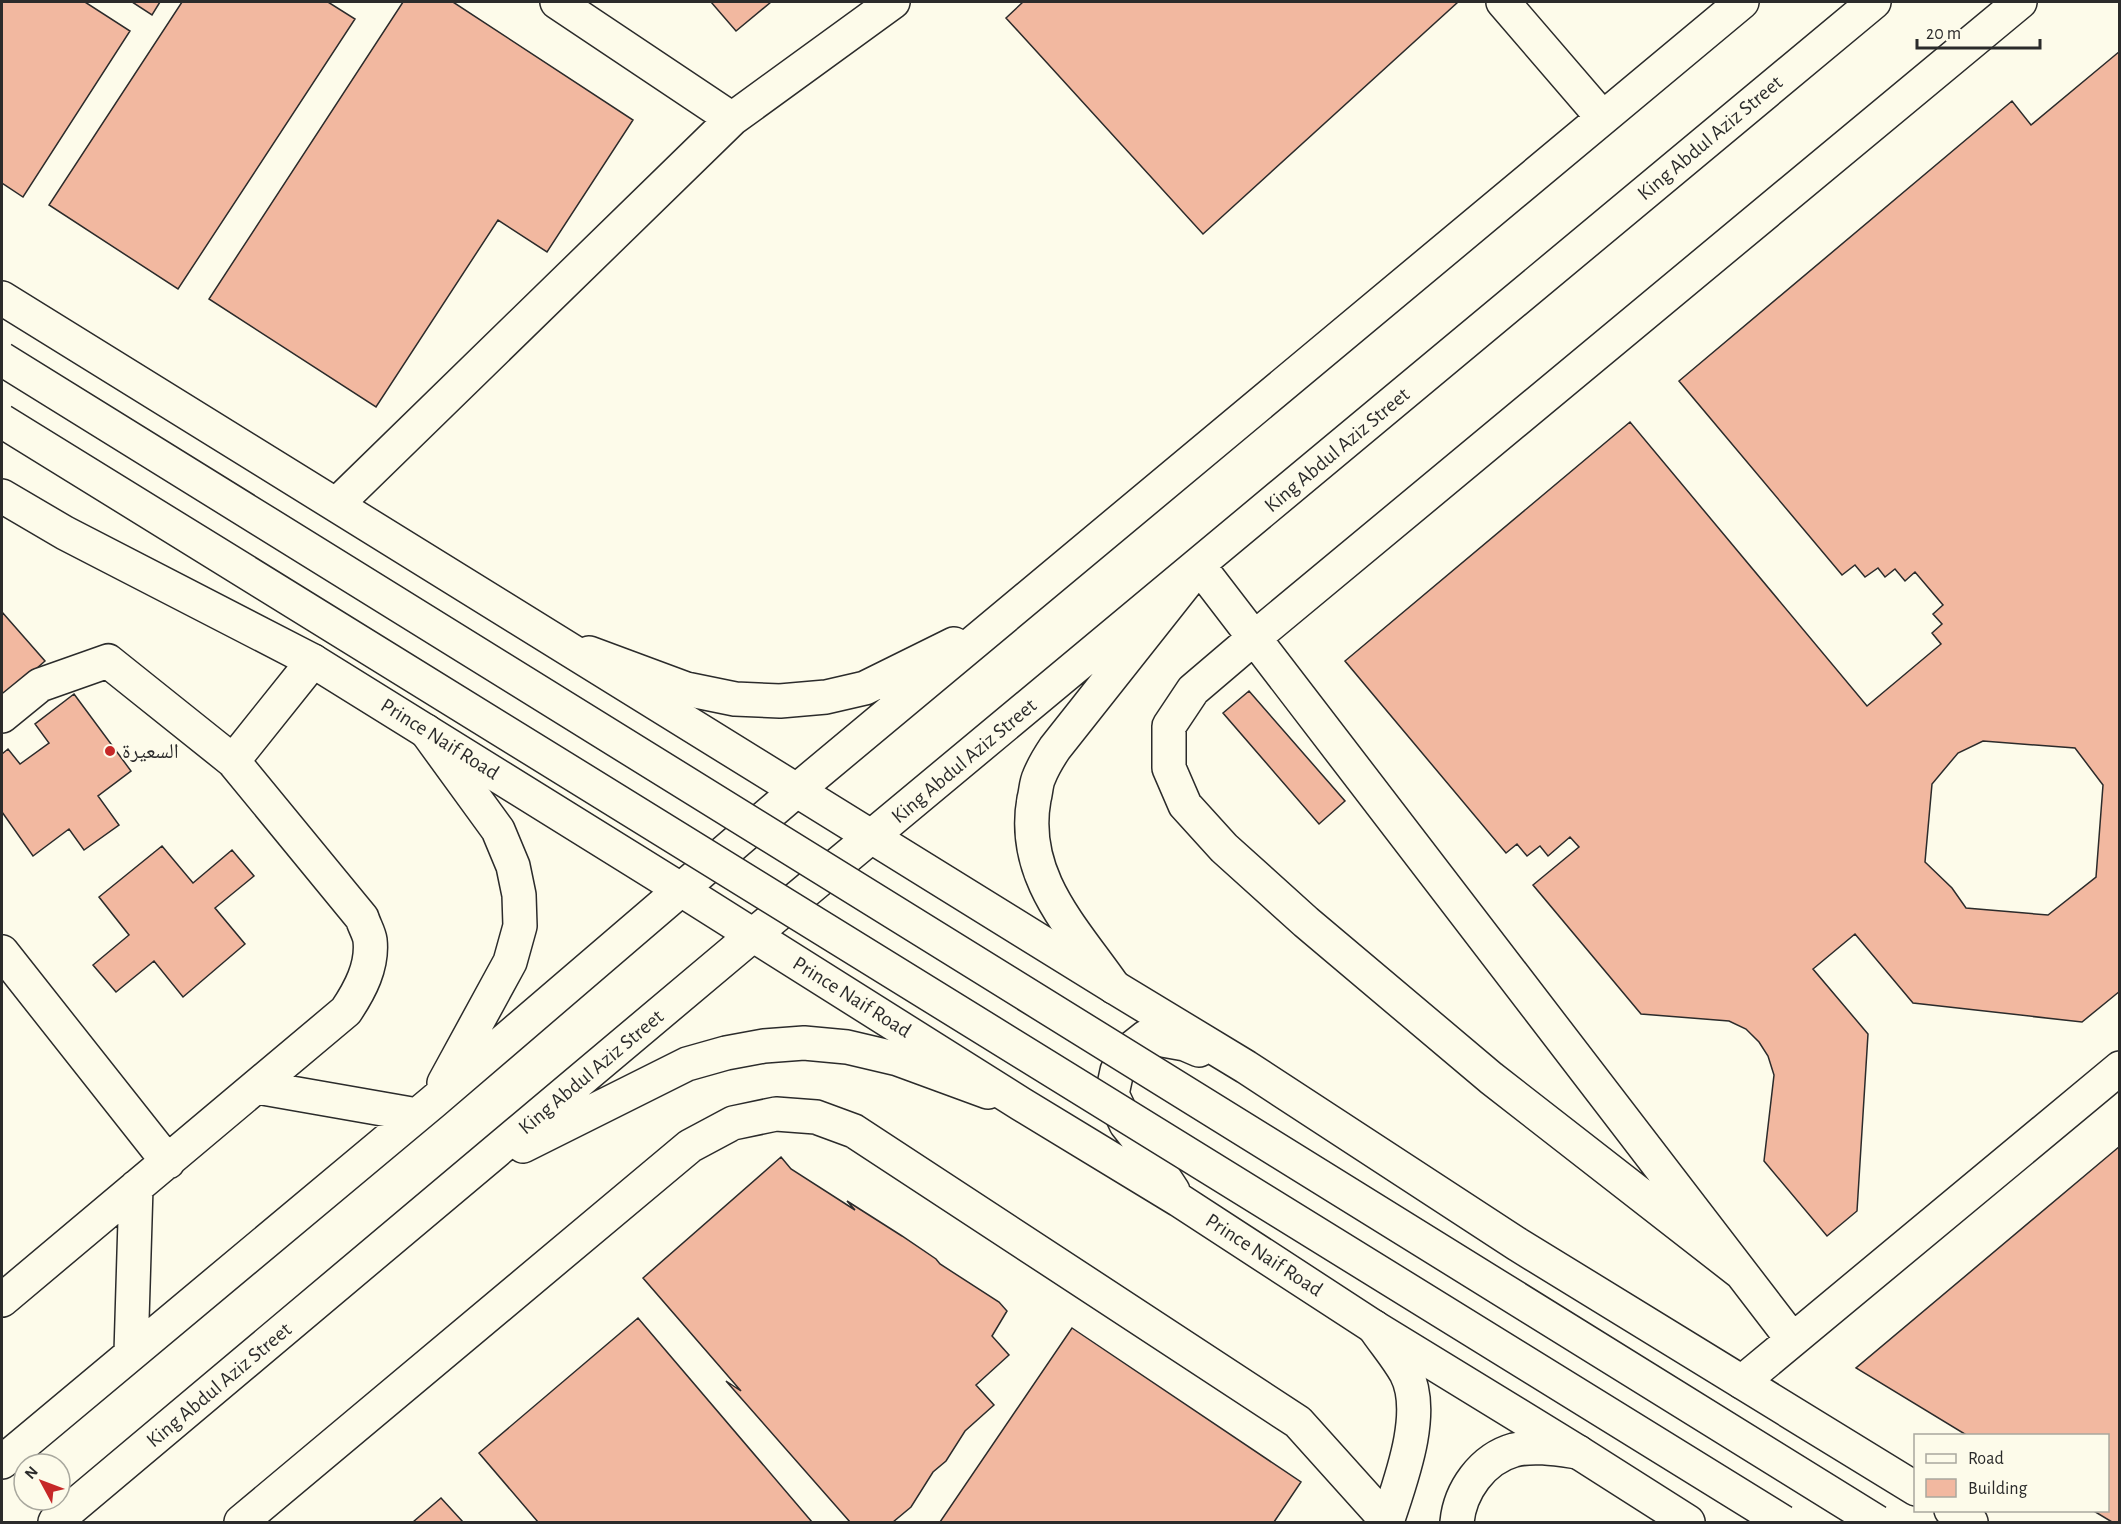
<svg xmlns="http://www.w3.org/2000/svg" width="2121" height="1524" font-family="'Alegreya Sans','Noto Naskh Arabic',sans-serif">
<style>
.building{fill:#f2b8a0;stroke:#2b2b2b;stroke-width:1.5;fill-rule:evenodd}
.lines{fill:none;stroke-linecap:round;stroke-linejoin:round}
.minor-casing{stroke:#2b2b2b;stroke-width:36}
.major-casing{stroke:#2b2b2b;stroke-width:36}
.minor{stroke:#fdfbea;stroke-width:33}
.major{stroke:#fdfbea;stroke-width:33}
.major-bridge-casing{stroke:#2b2b2b;stroke-width:36;stroke-linecap:butt}
.major-bridge{stroke:#fdfbea;stroke-width:33}
.poi-dot{fill:#c62828;stroke:#fdfbea;stroke-width:2}
.labels{text-anchor:middle;dominant-baseline:central;stroke-width:4.5;stroke-linejoin:round;paint-order:stroke}
.street-label{font-size:21px;fill:#2b2b2b;stroke:#fdfbea}
.poi-label{font-size:21px;fill:#2b2b2b;stroke:#fdfbea;text-anchor:start}
</style>
<rect width="100%" height="100%" fill="#fdfbea"/>
<path class="building" d="M2,2H85L130,31L23,197L2,183Z
M132,2H160L152,15Z
M182,2H328L355,19L178,289L49,205Z
M403,2H453L633,120L547,252L498,220L376,407L209,299Z
M711,2H771L736,31Z
M1023,2H1458L1203,234L1006,18Z
M2120,51V991L2082,1022L1913,1003L1855,934L1813,969L1868,1034L1857,1211L1827,1236L1764,1161L1774,1075L1768,1056L1759,1042L1746,1029L1729,1021L1641,1014L1533,885L1579,847L1570,837L1548,856L1540,846L1527,856L1517,844L1506,853L1345,661L1630,422L1867,706L1941,644L1932,633L1942,624L1933,614L1943,605L1915,572L1905,581L1895,569L1885,577L1878,568L1865,577L1855,565L1842,575L1679,381L2012,101L2031,125ZM1983,741L2075,748L2103,785L2096,877L2048,915L1966,908L1952,888L1925,862L1932,784L1958,753Z
M2,612L45,661L2,699Z
M1249,691L1345,801L1319,824L1223,713Z
M74,694L131,771L98,796L119,825L84,850L69,829L33,856L2,812V754L8,749L20,764L49,743L35,724Z
M162,846L193,883L232,850L254,876L215,908L245,944L183,997L154,961L116,992L93,965L129,935L99,897Z
M2120,1146V1522H2112L2092,1510H2108V1436H1968L1856,1368Z
M781,1157L791,1169L855,1210L847,1201L902,1236L936,1259L940,1264L999,1302L1007,1311L992,1336L1009,1355L976,1385L994,1405L965,1431L946,1461L933,1472L911,1507L893,1522H850L726,1381L741,1391L643,1278Z
M638,1318L812,1522H538L479,1453Z
M1072,1328L1301,1482L1274,1522H940Z
M441,1498L463,1522H413Z"/>
<g class="lines">
<defs>
<path id="minor" d="M557,2L732,119
M1503,2L1602,117
M337,504L732,119L893,2
M589,653L686,689L735,699L780,701L826,697L865,688L954,644
M2,716L40,685L108,661L233,761L362,918C364,925 369,933 370,940C373,966 360,990 346,1011L2,1300
M426,731L498,830L513,866L519,895L520,926L510,962L444,1083
M233,761L313,661
M2,952L168,1162
M1114,987C1073,928 1020,876 1034,799C1036,792 1036,783 1039,777C1043,767 1049,757 1055,748L1199,566L1792,1339
M257,1087L417,1115
M523,1146L687,1064L726,1053L764,1046L804,1043L847,1047L898,1059L988,1092
M1740,1272L1491,1078L1306,922L1224,848L1185,805L1169,768V726L1193,690L1254,638L2020,2
M1374,1327C1384,1342 1397,1357 1406,1373C1427,1413 1400,1482 1387,1522
M131,1353L136,1187
M1742,1382L2120,1068
M2,1462L433,1102L797,790L1742,2
M55,1522L753,935L1874,2
M241,1522L690,1146L733,1123L776,1114L816,1117L854,1131L1298,1422L1388,1522
M1457,1522C1460,1491 1482,1459 1514,1450C1534,1445 1557,1449 1578,1452"/>
<path id="major" d="M2,298L1114,987L1246,1067L1517,1244L1916,1489
M2,496L65,533L313,661L680,889L1021,1104L1179,1200L1374,1327L1578,1452L1688,1522
M1173,1191L1145,1148L1126,1124L1112,1094L1117,1071L1127,1052L1146,1037L1185,1044L1199,1050
M1951,1510L1971,1522"/>
</defs>
<use href="#minor" class="minor-casing"/>
<use href="#major" class="major-casing"/>
<use href="#minor" class="minor"/>
<use href="#major" class="major"/>
<defs>
<path id="major-bridge" d="M2,359L1877,1522
M2,421L1783,1522"/>
</defs>
<use href="#major-bridge" class="major-bridge-casing"/>
<use href="#major-bridge" class="major-bridge"/>
</g>
<circle class="poi-dot" cx="110" cy="751" r="6"/>
<g class="labels">
<g class="street-label">
<text transform="translate(1710 138) rotate(-40)">King Abdul Aziz Street</text>
<text transform="translate(1337 450) rotate(-40)">King Abdul Aziz Street</text>
<text transform="translate(440 739) rotate(32)">Prince Naif Road</text>
<text transform="translate(964 761) rotate(-40)">King Abdul Aziz Street</text>
<text transform="translate(852 997) rotate(32)">Prince Naif Road</text>
<text transform="translate(591 1072) rotate(-40)">King Abdul Aziz Street</text>
<text transform="translate(1264 1255) rotate(33)">Prince Naif Road</text>
<text transform="translate(219 1385) rotate(-40)">King Abdul Aziz Street</text>
</g>
<g class="poi-label">
<text x="122" y="751">السعيرة</text>
</g>
</g>
<rect width="2121" height="1524" fill="none" stroke="#2b2b2b" stroke-width="6"/>
<rect x="1914" y="1434" width="195" height="78" fill="#fdfbea" stroke="#a9a89e" stroke-width="1.5"/>
<rect x="1926" y="1454" width="30" height="9" fill="#fdfbea" stroke="#a9a89e" stroke-width="1.5"/>
<text x="1968" y="1464" font-size="18" fill="#2b2b2b">Road</text>
<rect x="1926" y="1479" width="30" height="18" fill="#f2b8a0" stroke="#a9a89e" stroke-width="1.5"/>
<text x="1968" y="1494" font-size="18" fill="#2b2b2b">Building</text>
<g transform="translate(42 1482) rotate(311)"><circle r="28" fill="#fdfbea" stroke="#a9a89e" stroke-width="1.5"/>
<path d="M0-4.5L10 22L0 15L-10 22Z" fill="#c62828"/>
<text y="-9" font-size="16" font-weight="bold" text-anchor="middle" fill="#2b2b2b">N</text>
</g>
<path d="M1917 39v9h123v-9" fill="none" stroke="#2b2b2b" stroke-width="3"/>
<text x="1926" y="39" font-size="18" fill="#2b2b2b" stroke="#fdfbea" stroke-width="4.5" paint-order="stroke">20 m</text>
</svg>
